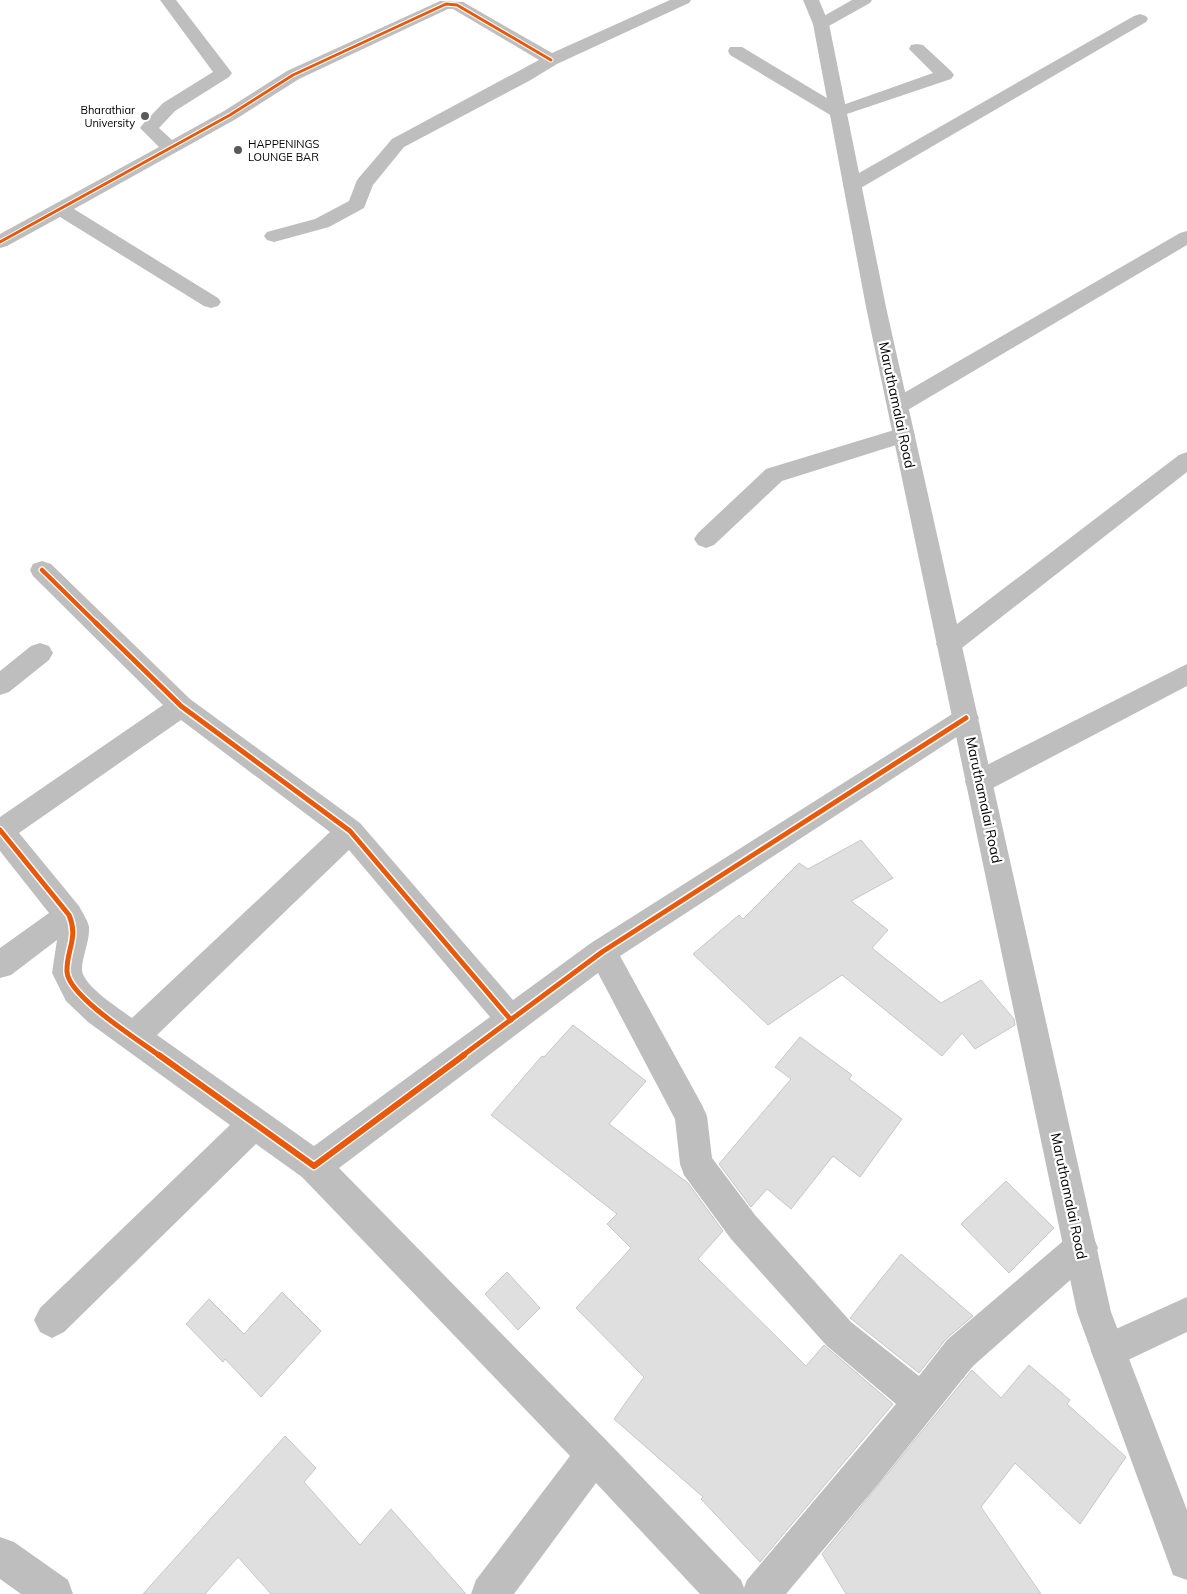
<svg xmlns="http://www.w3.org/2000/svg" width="1187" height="1594" font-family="Mulish,sans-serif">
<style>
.building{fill:#dfdfdf;stroke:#c7c7c7}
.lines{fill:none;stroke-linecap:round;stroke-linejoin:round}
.minor{fill:#bebebe;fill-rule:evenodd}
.tertiary{fill:#bebebe;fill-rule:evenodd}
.primary{fill:#bebebe;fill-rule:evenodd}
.cycleway-far3-casing{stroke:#fff;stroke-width:5}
.cycleway-far2-casing{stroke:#fff;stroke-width:7}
.cycleway-far1-casing{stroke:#fff;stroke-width:8}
.cycleway-casing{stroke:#fff;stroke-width:9}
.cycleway-far3{stroke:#e8590c;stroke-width:3}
.cycleway-far2{stroke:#e8590c;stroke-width:4.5}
.cycleway-far1{stroke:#e8590c;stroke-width:5}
.cycleway{stroke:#e8590c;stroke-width:6}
.poi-dot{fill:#595959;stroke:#fff;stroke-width:2}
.labels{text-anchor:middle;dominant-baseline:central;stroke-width:4.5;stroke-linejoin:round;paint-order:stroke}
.far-poi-label{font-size:11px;fill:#000;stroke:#fff;text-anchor:end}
.street-label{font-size:14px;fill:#000;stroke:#fff}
</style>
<rect width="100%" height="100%" fill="#fff"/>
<path class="building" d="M861,840L893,878L851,901L888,930L872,948L941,1003L981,980L1014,1019L1015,1025L975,1049L962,1033L942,1056L842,975L768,1025L693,954L739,915L743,919L799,863L808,869Z
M573,1025L646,1081L609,1124L688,1183L723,1231L698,1259L806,1366L824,1345L893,1404L760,1562L701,1499L703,1497L614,1419L644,1377L576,1308L631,1248L607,1224L617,1214L491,1115L542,1056L544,1057Z
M800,1037L852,1075L849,1079L902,1119L860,1177L833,1156L791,1209L767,1189L751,1207L719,1164L791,1079L775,1067Z
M1006,1181L1054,1228L1009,1273L961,1224Z
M901,1254L973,1316L946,1339L919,1373L850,1318Z
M507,1272L540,1308L518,1330L485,1294Z
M282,1292L321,1331L261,1397L225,1359L223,1362L186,1324L209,1299L244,1334Z
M1029,1365L1070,1400L1067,1404L1126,1457L1080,1524L1015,1463L981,1507L1041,1594H846L822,1554L972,1370L1001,1398Z
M285,1436L316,1468L304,1482L360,1545L391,1509L466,1594H271L238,1557L205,1594H143Z"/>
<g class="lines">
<path class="minor" d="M160,0H176L232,73L229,77L175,111L159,128L172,140L224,111L287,71L440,1L463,2L552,53L670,0H691L689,3L557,64L529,81L404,147L373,185L364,208L329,227L274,242L267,240L264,236L267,232L315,219L349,201L357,180L392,139L539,60L453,9H448L299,79L236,119L74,209L218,298L221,302L218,306L211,308L204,306L60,217L7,246L0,248V234L159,147L140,128L143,124L163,103L213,72Z
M852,0H872L870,3L827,27H815L813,24L815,21Z
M1140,14L1146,16L1148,19L1146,22L859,189L852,191L845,189L843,185L845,181L1134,16Z
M917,44L923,45L951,71L954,75L951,79L838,117L832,116L730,55L728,51L730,47H742L840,106L933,73L909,49L911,45Z
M1187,231V245L906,411L898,413L890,411L887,406L890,401L1180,233Z
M904,427L912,430L915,435L912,440L782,481L714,545L706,548L698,545L694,539L698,533L766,469Z
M1187,452V472L958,651L949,654L940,651L936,644L940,637L1179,455Z
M42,561L51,564L190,699L360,823L513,1000L591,943L957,711L966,708L975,711L979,718L975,725L620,956L702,1105L707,1116L712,1158L755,1215L851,1322L919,1376L947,1340L1069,1236L1081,1231L1093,1236L1098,1248L1093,1260L973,1366L875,1488L786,1594H700L596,1483L514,1594H471L476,1580L570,1456L302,1177L256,1144L64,1332L52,1338L40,1332L34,1320L40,1308L230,1125L88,1022L66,1001L52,973L57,940L11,975L0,978V948L49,913L0,851V817L163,705L33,576L30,570L33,564ZM181,720L330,832L132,1018C120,1009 83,986 82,970C82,956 90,941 89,927C88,921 82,912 79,906L19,833ZM349,850L490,1017L314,1146L157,1035ZM598,973L675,1119L680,1164L684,1175L731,1239L827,1346L896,1404L747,1580L744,1588L741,1580L607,1441L339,1168Z
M40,643L49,646L53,653L49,660L9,692L0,695V671L31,646Z
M1187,664V686L989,790L979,793L969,790L965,782L969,774Z
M1187,1297V1332L1109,1369L1096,1364L1091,1351L1096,1338Z"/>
<path class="tertiary" d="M0,1537L14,1542L68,1580L73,1594H21L0,1579Z"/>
<path class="primary" d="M803,0H819L829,24L886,307L1111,1312L1187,1510V1580L1173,1575L1168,1561L1077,1312L866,307L813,24Z"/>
<defs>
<path id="cycleway-far3" d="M0,242L230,115L293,75L446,4L457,5L551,60"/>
<path id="cycleway-far2" d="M42,570L97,624"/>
<path id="cycleway-far1" d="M96,623L181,706L350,831L511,1020
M0,830L69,915C79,938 66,950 67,972C69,997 140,1041 160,1056
M462,1056L602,952L966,718"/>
<path id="cycleway" d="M159,1055L314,1166L464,1055"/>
</defs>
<use href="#cycleway-far3" class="cycleway-far3-casing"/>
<use href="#cycleway-far2" class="cycleway-far2-casing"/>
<use href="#cycleway-far1" class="cycleway-far1-casing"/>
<use href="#cycleway" class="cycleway-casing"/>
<use href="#cycleway-far3" class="cycleway-far3"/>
<use href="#cycleway-far2" class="cycleway-far2"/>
<use href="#cycleway-far1" class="cycleway-far1"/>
<use href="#cycleway" class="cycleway"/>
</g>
<g class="poi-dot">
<circle cx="145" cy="116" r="5"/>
<circle cx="238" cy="150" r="5"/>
</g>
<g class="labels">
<g class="far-poi-label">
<text x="135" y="110">Bharathiar<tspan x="135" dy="13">University</tspan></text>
<text x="248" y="144" text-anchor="start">HAPPENINGS<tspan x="248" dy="13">LOUNGE BAR</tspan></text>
</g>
<g class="street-label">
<text transform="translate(897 405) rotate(78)">Maruthamalai Road</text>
<text transform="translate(984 800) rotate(78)">Maruthamalai Road</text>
<text transform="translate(1069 1196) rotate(78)">Maruthamalai Road</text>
</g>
</g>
</svg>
